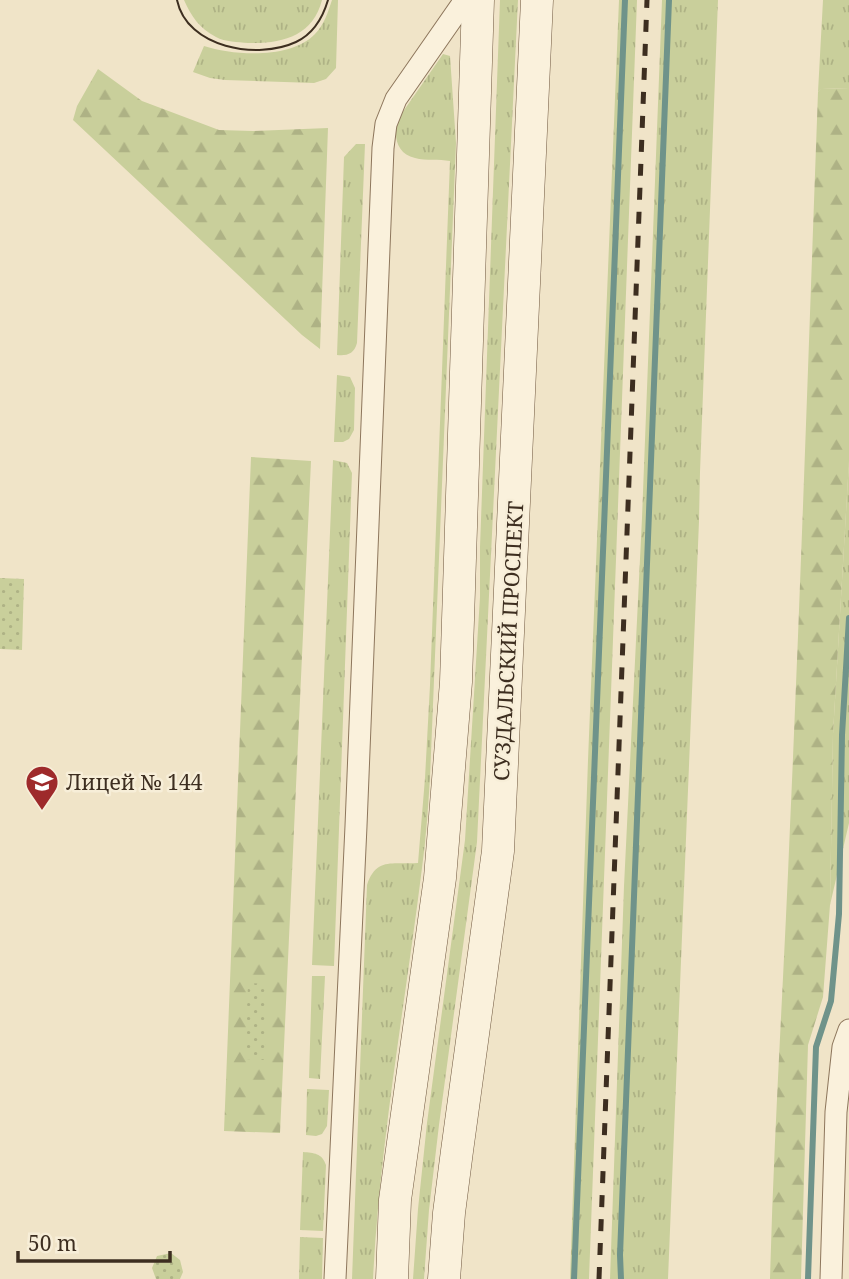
<svg xmlns="http://www.w3.org/2000/svg" width="849" height="1279" font-family="'Noto Serif',serif">
<style>
.grass{fill:url(#grass-tufts)}
.forest{fill:url(#forest-firs)}
.park{fill:url(#park-dots)}
.lines{fill:none;stroke-linecap:round;stroke-linejoin:round}
.stream{stroke:#6f938a;stroke-width:6}
.street-casing{stroke:#8d765c;stroke-width:23}
.secondary-casing{stroke:#6f573f;stroke-width:33}
.street{stroke:#faf1dc;stroke-width:21}
.secondary{stroke:#faf1dc;stroke-width:32}
.tram{stroke:#3d2e20;stroke-width:2}
.rail{stroke:#3d2e20;stroke-width:5;stroke-dasharray:12 12;stroke-linecap:butt}
.labels{text-anchor:middle;dominant-baseline:central;stroke-width:5;stroke-linejoin:round;paint-order:stroke}
.street-label{font-size:21px;fill:#3d2e20;stroke:#f7eed8}
.poi-label{font-size:21px;fill:#3d2e20;stroke:#f7eed8;text-anchor:start}
</style>
<defs>
<pattern id="grass-tufts" width="24" height="20" patternUnits="userSpaceOnUse" patternTransform="scale(1.75)"><rect width="24" height="20" fill="#c9cf9b"/><path d="M3 7l-1-3M5 7V3M7 7l1-3M15 17l-1-3M17 17v-4M19 17l1-3" fill="none" stroke="#aeb285"/></pattern>
<pattern id="forest-firs" width="22" height="20" patternUnits="userSpaceOnUse" patternTransform="scale(1.75)"><rect width="22" height="20" fill="#c9cf9b"/><path d="M5 1l3.5 6h-7zM16 11l3.5 6h-7z" fill="#aeb285"/></pattern>
<pattern id="park-dots" width="8" height="8" patternUnits="userSpaceOnUse" patternTransform="scale(1.75)"><rect width="8" height="8" fill="#c9cf9b"/><path d="M2 2h.1M6 6h.1" fill="none" stroke="#aeb285" stroke-width="1.8" stroke-linecap="round"/></pattern>
</defs>
<rect width="100%" height="100%" fill="#f0e4c8"/>
<path class="grass" d="M184,0H322C313,36 282,44 248,43C238,42 225,42 216,37C199,28 191,16 184,0Z
M332,0H338L336,68L326,79L314,83L225,80L210,78L193,72L204,46C235,56 291,59 315,34C324,25 328,12 332,0Z
M500,0H518L477,842L439,1125L429,1210L424,1279H413L418,1209L427,1123L465,840L480,597V547Z
M619,0H637L589,1279H570L588,760Z
M662,0H718L700,472L699,521L668,1279H610L624,886L642,518Z
M823,0H849V89L823,88L818,92Z
M443,54L450,56L456,143L430,778C428,808 426,839 422,868C405,1005 380,1141 373,1279H352L367,885C376,856 395,865 418,863L425,778L430,685L450,161C439,159 426,161 415,158C395,154 392,132 400,116Z
M356,144H365L357,343C354,354 347,356 337,355L344,157Z
M337,375L350,377L355,388L354,430L349,439L343,442H334Z
M333,460L347,463L352,473L334,966L312,965Z
M849,461V823L830,905L833,734Z
M312,976H325L320,1079L309,1078Z
M307,1089L329,1090L327,1126L322,1134L316,1136L306,1135Z
M303,1152C314,1153 322,1153 326,1165L323,1231L300,1230Z
M300,1237L323,1238L322,1279H299Z"/>
<path class="forest" d="M98,69L142,101L219,130L253,131L328,128L320,349L302,335L73,120L77,106Z
M822,88L849,89V461L833,734L830,905L823,997L808,1045L801,1279H770C774,1128 784,977 790,826C801,581 809,336 818,92Z
M251,457L311,461L280,1133L224,1131Z"/>
<path class="park" d="M0,578L24,579L22,650L0,649Z
M248,983L268,984L265,1060L245,1059Z
M171,1253L180,1260L183,1272L180,1279H156L152,1268L157,1256Z"/>
<g class="lines">
<path class="stream" d="M574,1279L625,0
M621,1279L620,1255L669,0
M808,1279L816,1047L831,1001L839,914L842,735L849,618"/>
<defs>
<path id="street" d="M335,1279L356,826L383,148L386,124L396,99L465,0
M831,1279L836,1112L843,1047L849,1030"/>
<path id="secondary" d="M392,1279L395,1200L440,878L456,682L478,0
M444,1279L449,1213L457,1151L498,851L537,0"/>
</defs>
<use href="#street" class="street-casing"/>
<use href="#secondary" class="secondary-casing"/>
<use href="#street" class="street"/>
<use href="#secondary" class="secondary"/>
<path class="tram" d="M177,0C187,48 257,60 296,42C313,34 323,17 328,0"/>
<path class="rail" d="M599,1279L647,0"/>
</g>
<defs>
<symbol id="school-pin" viewBox="-11 -11 22 30"><path d="M0 17L-7.5 6A9.5 9.5 0 1 1 7.5 6Z" fill="#9e2a2b" stroke="#f7eed8"/><path d="M0-5L7-2L0 1L-7-2ZM-4 1L0 2.5L4 1V4Q0 6-4 4Z" fill="#fff"/></symbol>
</defs>
<g fill-rule="evenodd">
<use href="#school-pin" x="23" y="763" width="38" height="52"/>
</g>
<g class="labels">
<g class="street-label">
<text transform="translate(508 641) rotate(-87)">СУЗДАЛЬСКИЙ ПРОСПЕКТ</text>
</g>
<g class="poi-label">
<text x="66" y="782">Лицей № 144</text>
</g>
</g>
<path d="M18 1251v10h152v-10" fill="none" stroke="#3d2e20" stroke-width="3.5"/>
<text x="28" y="1251" font-size="21" fill="#3d2e20" stroke="#f7eed8" stroke-width="5" paint-order="stroke">50 m</text>
</svg>
